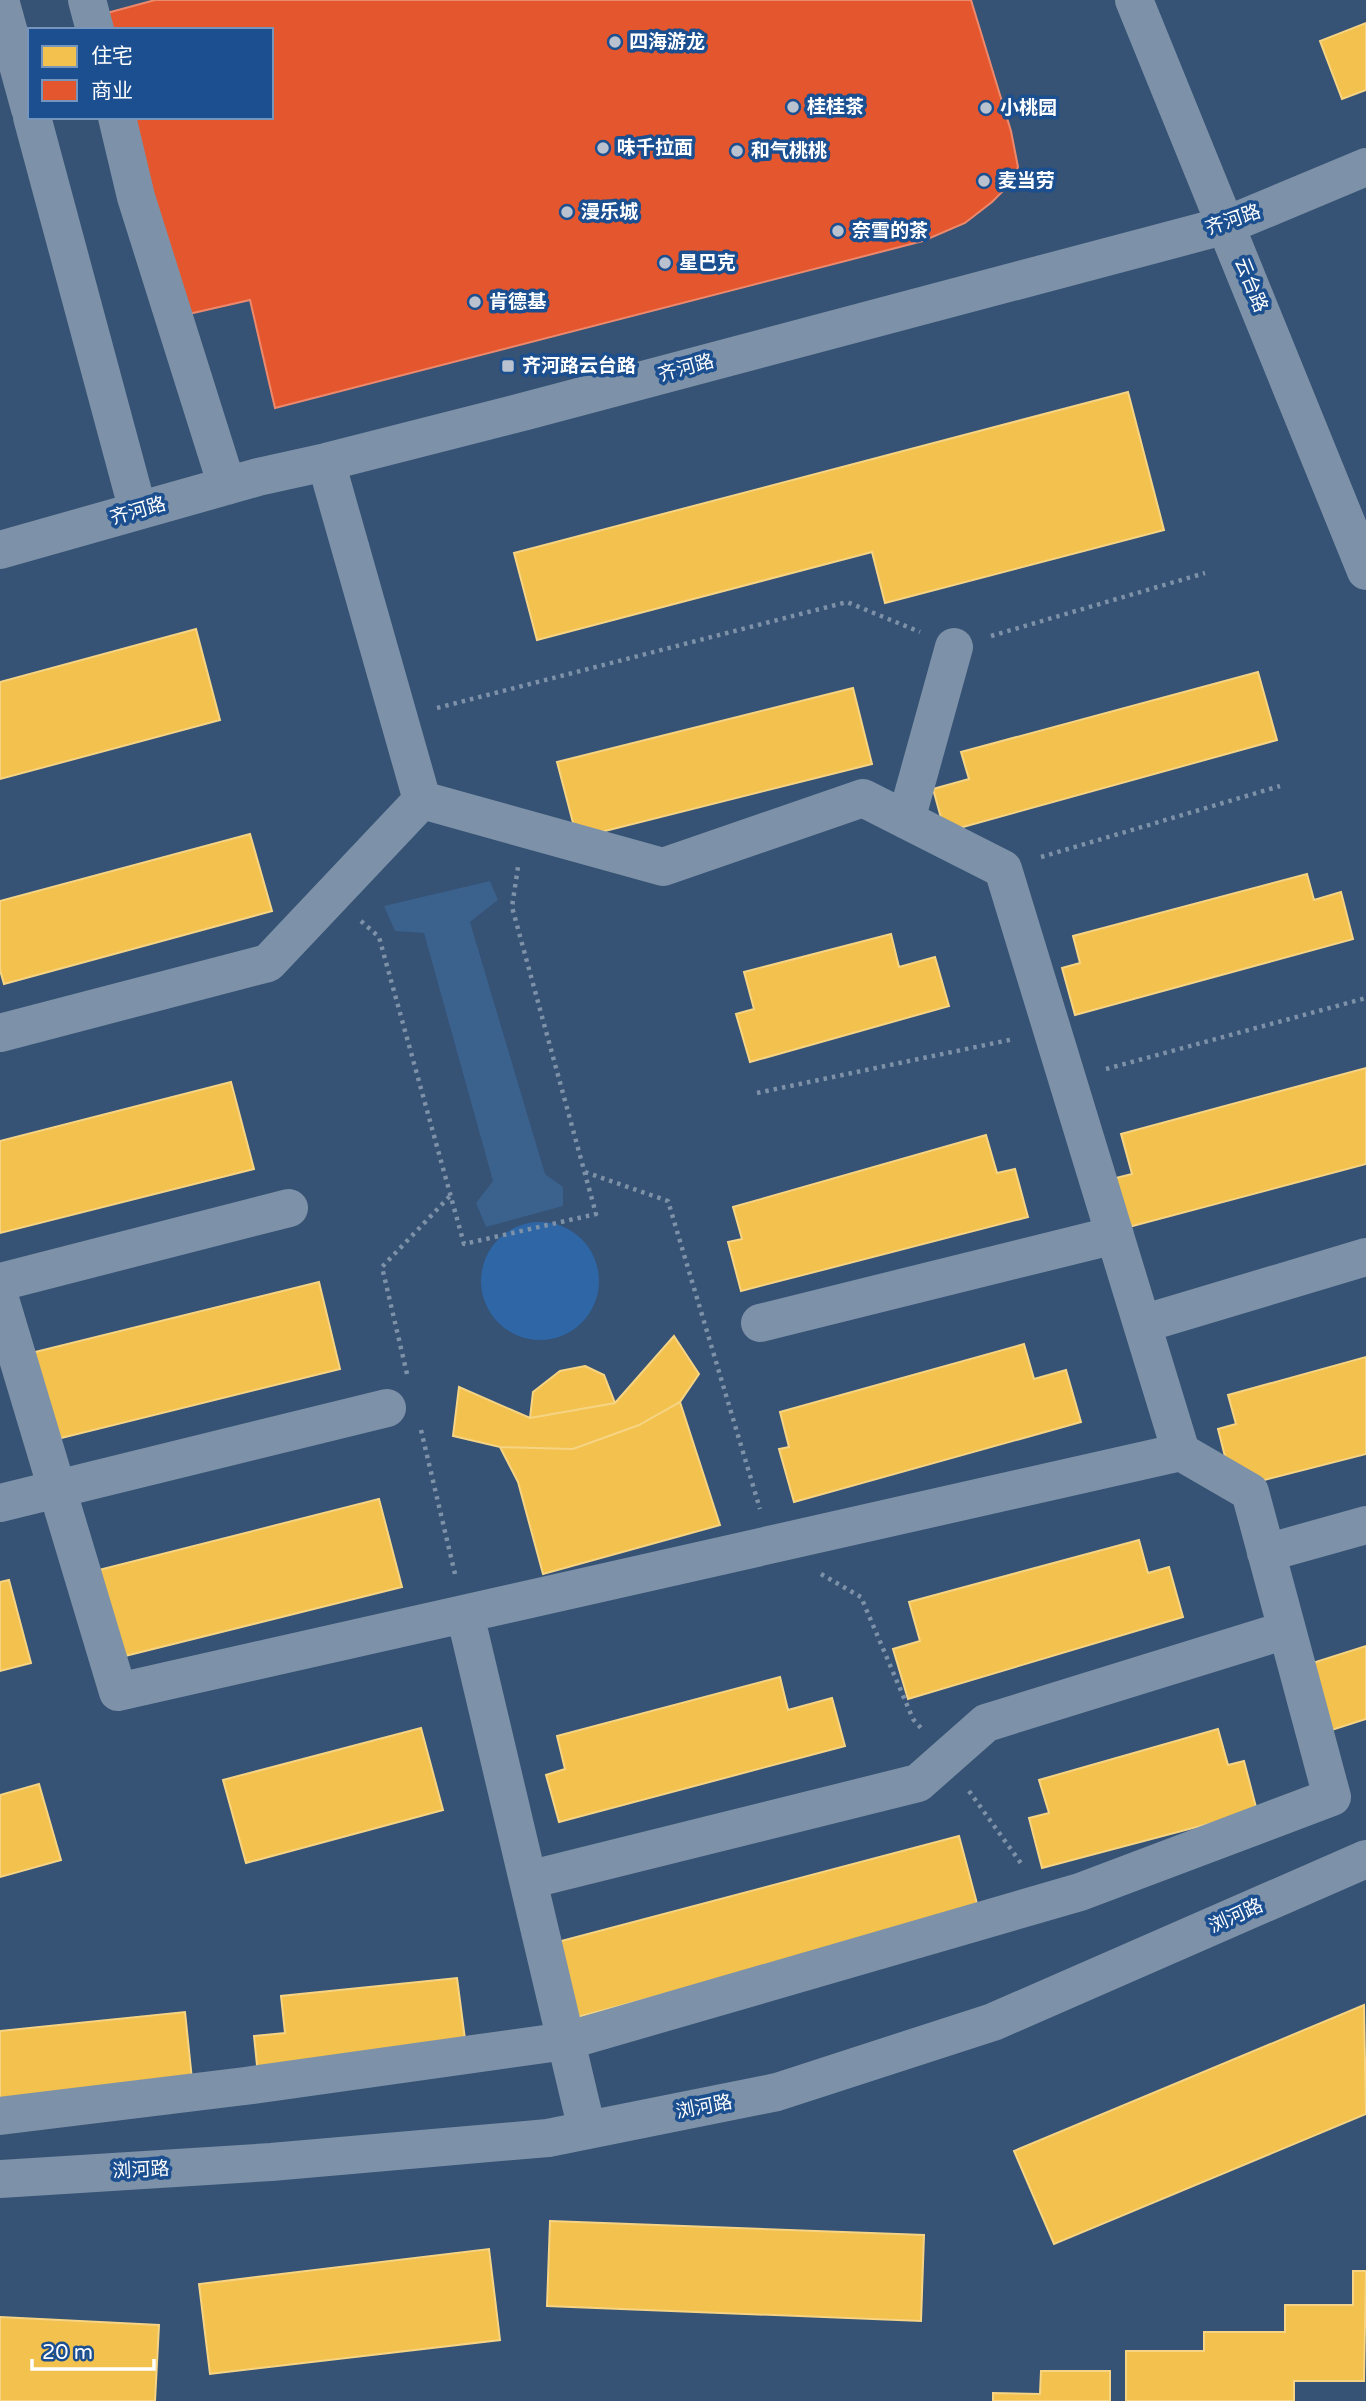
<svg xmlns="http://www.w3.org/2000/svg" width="1366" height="2401" font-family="'Varela Round','Noto Sans SC',sans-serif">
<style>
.green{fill:#2f66a5}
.water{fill:#3b618d}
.homes{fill:#f2c14e;stroke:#f6d483;stroke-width:2}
.shops{fill:#e4572e;stroke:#ec896d;stroke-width:2}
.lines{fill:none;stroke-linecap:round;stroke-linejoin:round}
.path{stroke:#7d92a8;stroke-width:4.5;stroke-dasharray:3.5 5;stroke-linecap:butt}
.minor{stroke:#7d92a8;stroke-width:38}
.poi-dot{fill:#b9c2ce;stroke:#1b4f8f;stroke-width:2.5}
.labels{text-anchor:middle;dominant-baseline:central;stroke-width:7;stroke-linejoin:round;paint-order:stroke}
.poi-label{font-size:19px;font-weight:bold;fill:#fff;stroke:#1b4f8f;text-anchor:start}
.street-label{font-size:19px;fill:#fff;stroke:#1b4f8f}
</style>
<rect width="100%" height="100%" fill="#365274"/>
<path class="green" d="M481 1281a59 59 0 1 1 118 0a59 59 0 1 1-118 0Z"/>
<path class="water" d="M490,881L498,900L470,922L545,1174L563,1187V1206L486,1227L476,1203L493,1181L424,933L395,931L384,906Z"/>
<path class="homes" d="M1366,23V90L1342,99L1320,41Z
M1128,392L1164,530L885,603L872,552L537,640L514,553Z
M196,629L220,720L0,779V682Z
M1258,672L1277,740L945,832L933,789L969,779L961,752Z
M853,688L872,764L577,838L557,762Z
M250,834L272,911L4,984L0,970V901Z
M1307,874L1314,900L1341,892L1353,939L1075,1015L1062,968L1080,963L1073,936Z
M891,934L899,967L935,957L949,1006L750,1062L736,1014L754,1009L744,972Z
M1366,1068V1164L1125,1228L1112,1179L1132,1174L1121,1134Z
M231,1082L254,1169L0,1233V1141Z
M986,1135L997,1173L1015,1169L1028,1217L741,1291L728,1242L742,1239L733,1207Z
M319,1282L340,1369L49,1441L27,1354Z
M674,1336L699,1374L680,1402L639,1425L573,1449L500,1447L453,1436L459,1387L530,1418L615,1403Z
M1024,1344L1034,1379L1066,1370L1081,1422L794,1502L779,1449L789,1447L780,1412Z
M1366,1357V1454L1233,1488L1218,1429L1236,1424L1228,1395Z
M585,1366L604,1375L615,1403L530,1418L533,1392L560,1371Z
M680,1402L720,1525L543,1574L518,1482L500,1447L573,1449L639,1425Z
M379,1499L402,1587L113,1659L91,1572Z
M1139,1540L1148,1573L1169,1567L1183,1617L908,1699L893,1649L920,1641L909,1602Z
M9,1580L31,1663L0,1671V1582Z
M1366,1646V1719L1316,1735L1294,1669Z
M780,1677L788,1710L832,1698L845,1746L559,1822L546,1775L565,1769L557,1736Z
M421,1728L443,1810L246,1863L223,1780Z
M1218,1729L1228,1765L1244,1761L1257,1811L1042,1868L1029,1818L1049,1813L1039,1780Z
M39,1784L61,1860L0,1877V1795Z
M959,1836L979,1911L570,2019L550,1944Z
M457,1978L468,2062L259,2085L254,2036L285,2033L281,1996Z
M1364,2005L1366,2114L1054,2244L1014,2151Z
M185,2012L193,2089L0,2110V2031Z
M550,2221L924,2235L921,2321L547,2306Z
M489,2249L500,2340L210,2374L199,2284Z
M1353,2271H1366L1364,2381H1294V2401H1126V2351H1204V2332H1285V2305H1353Z
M0,2317L159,2325L155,2401H0Z
M1041,2371H1110V2401H993V2393L1040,2394Z"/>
<path class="shops" d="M155,0H971L1011,131L1018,167L1011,183L992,202L965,223L923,241L275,408L250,300L180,316L132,117H271V30H111L107,13Z"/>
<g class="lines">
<path class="path" d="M991,636L1205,573
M437,708L847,602L920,632
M1041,857L1280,786
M361,921L379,937L464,1244L596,1214L512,907L518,867
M1106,1069L1366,998
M757,1093L1014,1039
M585,1172L668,1201L760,1509
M407,1374L382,1267L450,1196
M421,1430L455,1574
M821,1574L861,1597L913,1719L921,1728
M969,1791L1023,1866"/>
<path class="minor" d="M0,0L30,109
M87,0L95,30
M1134,0L1366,571
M32,117L138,511
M117,117L136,197L227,486
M326,462L422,800
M0,550L258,477L326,462L526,411L1227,225L1366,167
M906,820L954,647
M0,1033L268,963L422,800
M0,1282L289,1208
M0,1299L118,1692L1181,1452L1003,869L863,798L663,867L422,800
M760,1323L1115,1235
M1142,1324L1366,1257
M0,1503L387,1408
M1266,1553L1366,1525
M465,1614L587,2130
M528,1880L918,1783L986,1723L1286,1630
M0,2116L245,2086L566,2041L1080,1892L1332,1797L1250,1492L1181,1452
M0,2179L271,2162L548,2138L777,2092L993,2022L1366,1859"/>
</g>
<g class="poi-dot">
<circle cx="615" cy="42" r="7"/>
<circle cx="793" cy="107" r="7"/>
<circle cx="986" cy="108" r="7"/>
<circle cx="603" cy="148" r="7"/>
<circle cx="737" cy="151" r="7"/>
<circle cx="984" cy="181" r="7"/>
<circle cx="567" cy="212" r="7"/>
<circle cx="838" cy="231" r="7"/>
<circle cx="665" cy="263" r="7"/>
<circle cx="475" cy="302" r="7"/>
<rect x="501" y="359" width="14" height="14" rx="3.5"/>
</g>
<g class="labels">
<g class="poi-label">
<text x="629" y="42">四海游龙</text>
<text x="807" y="107">桂桂茶</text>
<text x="1000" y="108">小桃园</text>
<text x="617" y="148">味千拉面</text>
<text x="751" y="151">和气桃桃</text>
<text x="998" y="181">麦当劳</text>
<text x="581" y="212">漫乐城</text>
<text x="852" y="231">奈雪的茶</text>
<text x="679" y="263">星巴克</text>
<text x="489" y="302">肯德基</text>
<text x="522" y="366">齐河路云台路</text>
</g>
<g class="street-label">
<text transform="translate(1233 220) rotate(-19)">齐河路</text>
<text transform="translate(1251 285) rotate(68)">云台路</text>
<text transform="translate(686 368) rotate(-15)">齐河路</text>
<text transform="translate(138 511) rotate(-16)">齐河路</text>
<text transform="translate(1236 1916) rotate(-24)">浏河路</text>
<text transform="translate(704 2107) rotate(-11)">浏河路</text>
<text transform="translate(141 2170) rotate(-3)">浏河路</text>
</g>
</g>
<rect x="28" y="28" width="245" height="91" fill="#1b4f8f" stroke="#7695bc" stroke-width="2"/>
<rect x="42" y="46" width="35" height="21" fill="#f2c14e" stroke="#7695bc" stroke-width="2"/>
<text x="91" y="63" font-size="21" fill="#ffffff">住宅</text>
<rect x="42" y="80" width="35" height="21" fill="#e4572e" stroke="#7695bc" stroke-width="2"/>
<text x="91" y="98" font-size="21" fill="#ffffff">商业</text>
<path d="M32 2359v10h122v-10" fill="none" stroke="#ffffff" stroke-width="3.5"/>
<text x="42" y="2359" font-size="21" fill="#ffffff" stroke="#1b4f8f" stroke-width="5" paint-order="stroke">20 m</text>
</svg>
